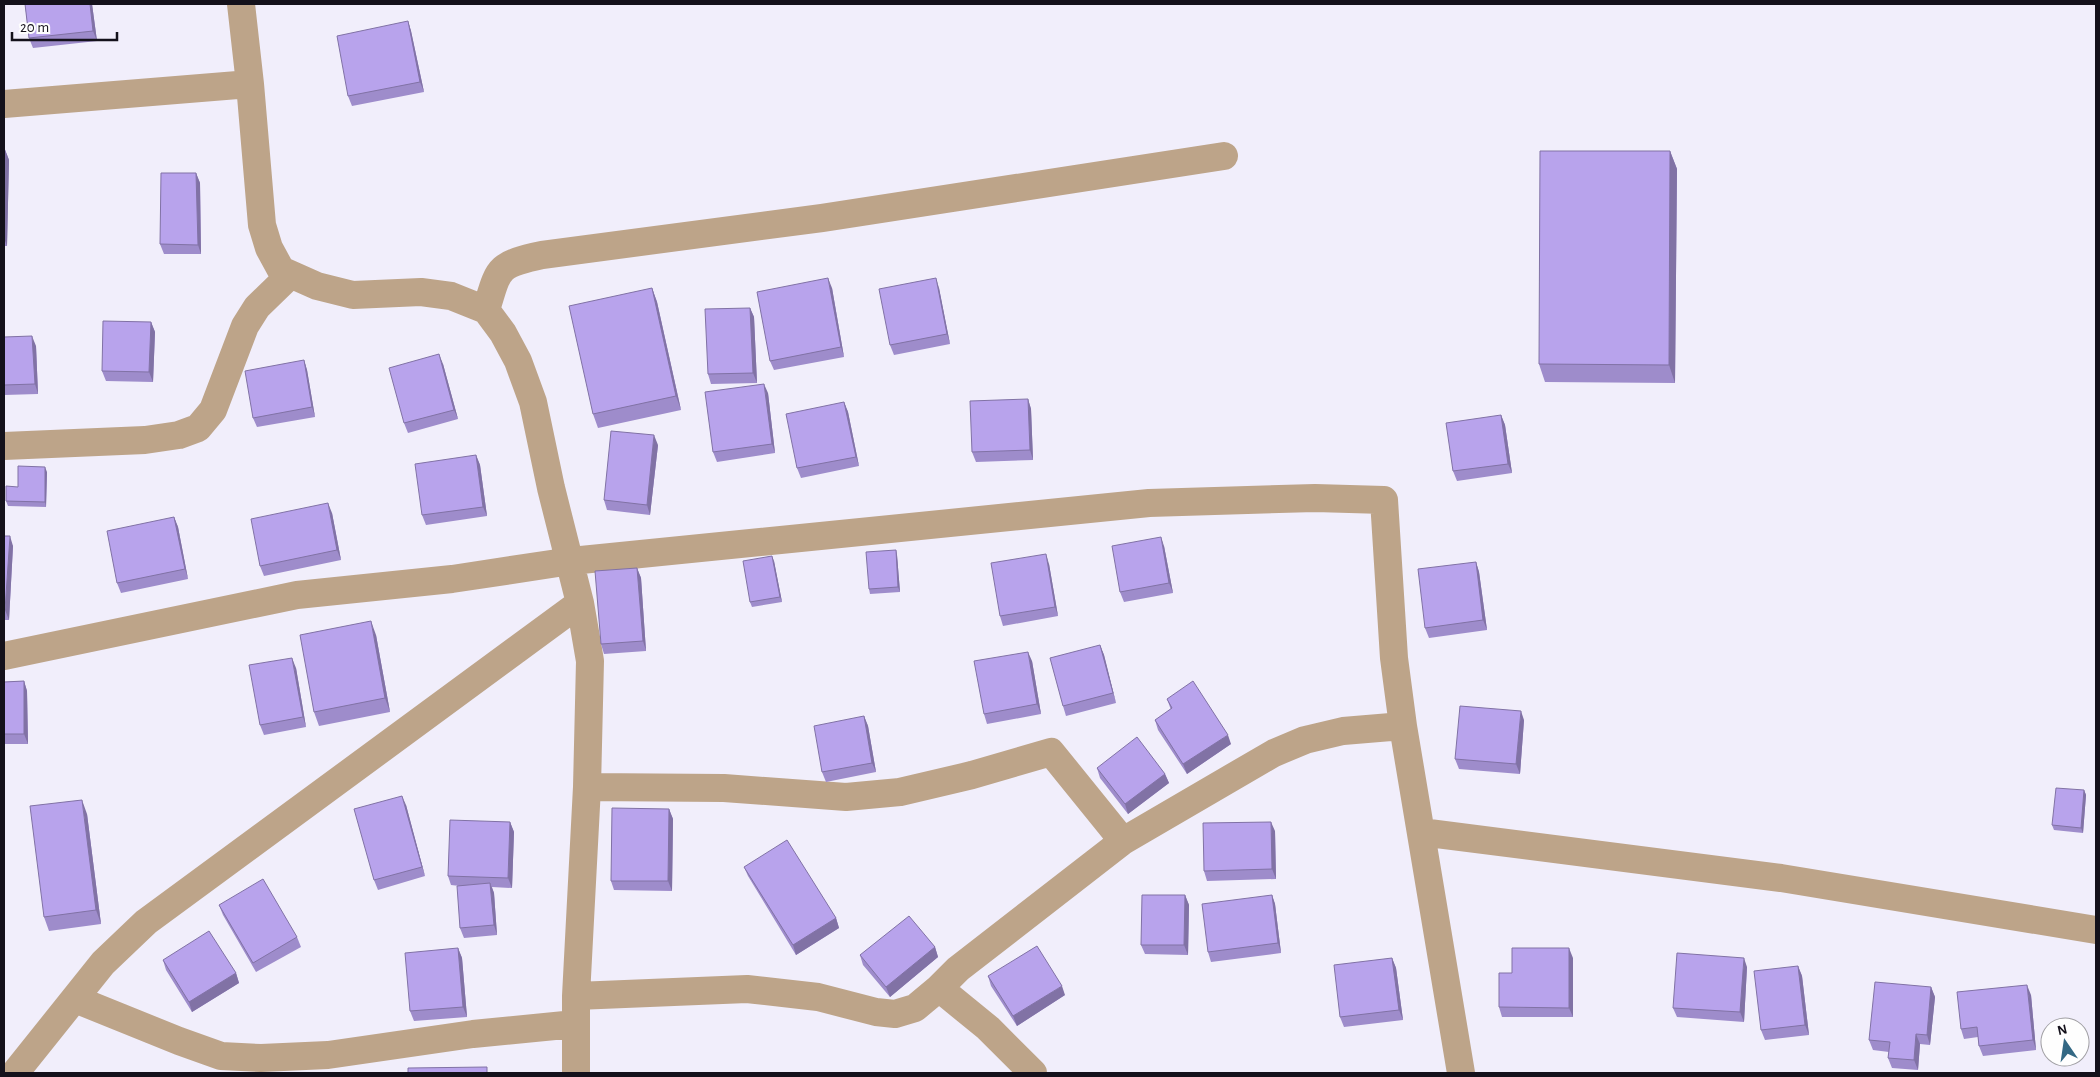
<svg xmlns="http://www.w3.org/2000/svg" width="2100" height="1077" font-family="'Alegreya Sans',sans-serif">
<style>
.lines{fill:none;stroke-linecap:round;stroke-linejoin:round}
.minor{stroke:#bda489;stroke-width:28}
.wall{fill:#9e8ccb}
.shaded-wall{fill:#8172a5}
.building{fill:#b8a3ec;stroke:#8172a5}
</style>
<rect width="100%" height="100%" fill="#f1eefb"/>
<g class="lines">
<path class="minor" d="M241,4L250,84L262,225L269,248L281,270L317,286L353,295L421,292L451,296L486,310L503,333L518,361L533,402L551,488L580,603L590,661L587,787L576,996V1073
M4,104L250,84
M486,310C499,268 496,265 542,255L822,218L1224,156
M4,446L145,440L179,435L198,428L213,410L245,326L257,307L290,275
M4,656L297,595L452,579L571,561L1149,503L1315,498L1384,500L1394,658L1403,726L1461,1073
M587,787L724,788L846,797L900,792L972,775L1051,752L1123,841
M1421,832L1781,878L2096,930
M939,988L958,969L1123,841L1274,753L1305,740L1343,731L1403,726
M576,996L747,989L818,997L876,1012L895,1014L915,1008L939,988L988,1028L1033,1073
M75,999L179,1041L221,1056L261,1058L328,1055L473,1034L575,1024
M15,1073L103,963L146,922L580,603"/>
</g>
<path class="wall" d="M25,4H92L97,41L33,48L29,38Z
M408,21L411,31L424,92L352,106L348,96Z
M4,147L9,160L7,246H4Z
M1670,151L1677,169L1675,383L1545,382L1539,364Z
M196,173L200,183L201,254H164L160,244Z
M652,288L657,302L681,410L598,428L593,414Z
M832,288L844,357L774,370L770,361Z
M939,288L950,344L894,355L890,345Z
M750,308L754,317L757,383L711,384L708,374Z
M151,322L155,332L153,382L106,381L102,371Z
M4,337L36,346L38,394L4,395Z
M304,360L307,370L315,417L257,427L253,418Z
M443,364L458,419L408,433L404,423Z
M768,393L775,453L717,462L713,452Z
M1028,399L1031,409L1033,460L976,462L972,452Z
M844,402L848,412L859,466L801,478L797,468Z
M1501,415L1505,425L1512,473L1457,481L1453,471Z
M658,445L650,515L607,510L604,500Z
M476,455L480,465L487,516L426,525L422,515Z
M47,472L46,507L8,506L6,501L18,487Z
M332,513L341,560L264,576L260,566Z
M174,517L178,527L188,579L121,593L117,583Z
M4,536L13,546L9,620H4Z
M1164,546L1173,593L1124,602L1120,592Z
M896,550L897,555L900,592L870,594L869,589Z
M774,561L782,602L752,607L750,602Z
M1476,562L1479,572L1487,630L1429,638L1425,628Z
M1049,564L1058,616L1003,626L1000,616Z
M637,568L641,578L646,651L604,654L601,644Z
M376,635L390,712L319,726L314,712Z
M1100,645L1104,655L1116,703L1066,716L1063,706Z
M1032,661L1041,714L987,724L984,714Z
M296,668L306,727L264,735L260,725Z
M24,681L27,691L28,744H4V682Z
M1167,699L1231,744L1187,774L1158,730L1155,720L1171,710Z
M864,716L868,726L876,772L826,782L822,772Z
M1524,720L1520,774L1459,769L1455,759Z
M1097,768L1165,774L1169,783L1128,814L1100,778Z
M2084,790L2086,795L2083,833L2054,830L2052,825Z
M406,805L425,876L378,890L374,880Z
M669,809L673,819L672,891L614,890L611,881Z
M87,814L101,924L49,931L44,917Z
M510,822L514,832L512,888L492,887L494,893L497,935L464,938L460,928V886L451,885L448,876Z
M1275,831L1276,879L1207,881L1204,871Z
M744,867L836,918L839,928L796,955L748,876Z
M1185,895L1189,905L1188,955L1145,954L1141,945Z
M1272,895L1275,904L1281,953L1211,962L1208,952Z
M219,905L297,937L301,947L256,972L223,915Z
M935,947L938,957L890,997L863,965L860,955Z
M458,948L462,958L467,1017L414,1021L410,1011Z
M1392,958L1396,968L1403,1020L1344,1027L1340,1017Z
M1573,958V1017H1502L1499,1007L1512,973Z
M163,960L236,973L239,983L192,1012L166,970Z
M1798,966L1802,976L1809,1035L1765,1040L1761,1030Z
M1747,967L1744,1022L1677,1017L1673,1008Z
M988,976L1065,995L1017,1026L991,986Z
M1931,987L1935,997L1930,1045L1920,1044L1918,1070L1892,1068L1888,1058L1889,1052L1873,1050L1869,1040Z
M2031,995L2036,1050L1983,1056L1979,1046L1978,1037L1964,1039L1961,1029Z"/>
<path class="shaded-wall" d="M90,4H92L97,41L93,31Z
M408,21L411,31L424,92L420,82Z
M4,147L9,160L7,246L4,238Z
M1670,151L1677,169L1675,383L1669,365Z
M196,173L200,183L201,254L198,245Z
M828,278L832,288L844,357L841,347Z
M936,278L939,288L950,344L947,334Z
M652,288L657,302L681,410L676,396Z
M750,308L754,317L757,383L753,373Z
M151,322L155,332L153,382L149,372Z
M32,336L36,346L38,394L35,384Z
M439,354L443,364L458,419L454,410Z
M304,360L307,370L315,417L312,407Z
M764,384L768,393L775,453L772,444Z
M1028,399L1031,409L1033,460L1030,450Z
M844,402L848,412L859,466L856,457Z
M1501,415L1505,425L1512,473L1508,464Z
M654,435L658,445L650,515L647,505Z
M476,455L480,465L487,516L483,507Z
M45,467L47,472L46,507L45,502Z
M328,503L332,513L341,560L337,550Z
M174,517L178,527L188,579L185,569Z
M10,536L13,546L9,620L5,610Z
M1161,537L1164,546L1173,593L1169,583Z
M896,550L897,555L900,592L898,587Z
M1046,554L1049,564L1058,616L1055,607Z
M772,556L774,561L782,602L780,597Z
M1476,562L1479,572L1487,630L1483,620Z
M637,568L641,578L646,651L643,641Z
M371,621L376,635L390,712L385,698Z
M1100,645L1104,655L1116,703L1113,693Z
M1028,652L1032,661L1041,714L1037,704Z
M292,658L296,668L306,727L303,717Z
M24,681L27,691L28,744L24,734Z
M1521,711L1524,720L1520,774L1516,764Z
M864,716L868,726L876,772L872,763Z
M1228,735L1231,744L1187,774L1183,764Z
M1165,774L1169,783L1128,814L1125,804Z
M2084,790L2086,795L2083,833L2081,828Z
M402,796L406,805L425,876L422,867Z
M82,800L87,814L101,924L96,910Z
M669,809L673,819L672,891L668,881Z
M510,822L514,832L512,888L508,878Z
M1271,822L1275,831L1276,879L1272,869Z
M490,883L494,893L497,935L494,925Z
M1185,895L1189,905L1188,955L1184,945Z
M1272,895L1275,904L1281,953L1278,943Z
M836,918L839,928L796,955L793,945Z
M935,947L938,957L890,997L886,987Z
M458,948L462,958L467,1017L463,1007Z
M1569,948L1573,958V1017L1569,1008Z
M1392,958L1396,968L1403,1020L1399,1010Z
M1744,958L1747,967L1744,1022L1740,1012Z
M1798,966L1802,976L1809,1035L1805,1025Z
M236,973L239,983L192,1012L189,1002Z
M2027,985L2031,995L2036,1050L2033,1040Z
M1062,986L1065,995L1017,1026L1013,1016Z
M1931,987L1935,997L1930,1045L1927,1035Z
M1916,1034L1920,1044L1918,1070L1914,1060Z"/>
<path class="building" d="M25,4H90L93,31L29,38Z
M408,21L420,82L348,96L337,36Z
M1540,151H1670L1669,365L1539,364Z
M161,173H196L198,245L160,244Z
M828,278L841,347L770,361L757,292Z
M936,278L947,334L890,345L879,289Z
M652,288L676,396L593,414L569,306Z
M750,308L753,373L708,374L705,309Z
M103,321L151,322L149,372L102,371Z
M32,336L35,384L4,385V337Z
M439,354L454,410L404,423L389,368Z
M304,360L312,407L253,418L245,371Z
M764,384L772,444L713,452L705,392Z
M1028,399L1030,450L972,452L970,401Z
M844,402L856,457L797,468L786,414Z
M1501,415L1508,464L1453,471L1446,423Z
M611,431L654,435L647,505L604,500Z
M476,455L483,507L422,515L415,464Z
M18,466L45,467V502L6,501V486L18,487Z
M328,503L337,550L260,566L251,519Z
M174,517L185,569L117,583L107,531Z
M4,536H10L5,610H4Z
M1161,537L1169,583L1120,592L1112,546Z
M896,550L898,587L869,589L866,552Z
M1046,554L1055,607L1000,616L991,563Z
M772,556L780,597L750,602L743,561Z
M1476,562L1483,620L1425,628L1418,569Z
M637,568L643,641L601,644L595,571Z
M371,621L385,698L314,712L300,635Z
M1100,645L1113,693L1063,706L1050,658Z
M1028,652L1037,704L984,714L974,661Z
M292,658L303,717L260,725L249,665Z
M24,681V734H4V682Z
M1193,681L1228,735L1183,764L1155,720L1172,708L1167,699Z
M1460,706L1521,711L1516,764L1455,759Z
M864,716L872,763L822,772L814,726Z
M1137,737L1165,774L1125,804L1097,768Z
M2056,788L2084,790L2081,828L2052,825Z
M402,796L422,867L374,880L354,809Z
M82,800L96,910L44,917L30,806Z
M612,808L669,809L668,881H611Z
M450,820L510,822L508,878L448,876Z
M1271,822L1272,869L1204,871L1203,823Z
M787,840L836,918L793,945L744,867Z
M263,879L297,937L253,963L219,905Z
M490,883L494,925L460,928L457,886Z
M1142,895H1185L1184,945H1141Z
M1272,895L1278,943L1208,952L1202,904Z
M909,916L935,947L886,987L860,955Z
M209,931L236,973L189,1002L163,960Z
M1037,946L1062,986L1013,1016L988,976Z
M458,948L463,1007L410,1011L405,953Z
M1512,948H1569V1008L1499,1007V973H1512Z
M1677,953L1744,958L1740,1012L1673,1008Z
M1392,958L1399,1010L1340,1017L1334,965Z
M1798,966L1805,1025L1761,1030L1754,971Z
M1875,982L1931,987L1927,1035L1916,1034L1914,1060L1888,1058L1890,1042L1869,1040Z
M2027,985L2033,1040L1979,1046L1977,1027L1961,1029L1957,992Z
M487,1067V1073H408V1068Z"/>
<rect width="2100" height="1077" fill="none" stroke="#14111b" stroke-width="10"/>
<g transform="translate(2065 1042) rotate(347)"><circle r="24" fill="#fefefe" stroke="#a09fa3"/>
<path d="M0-4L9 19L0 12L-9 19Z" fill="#336884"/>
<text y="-8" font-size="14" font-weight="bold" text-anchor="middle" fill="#14111b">N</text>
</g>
<path d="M12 32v8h105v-8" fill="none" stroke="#14111b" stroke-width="2.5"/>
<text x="20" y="32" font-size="15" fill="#14111b" stroke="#fefefe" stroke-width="4" paint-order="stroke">20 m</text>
</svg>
